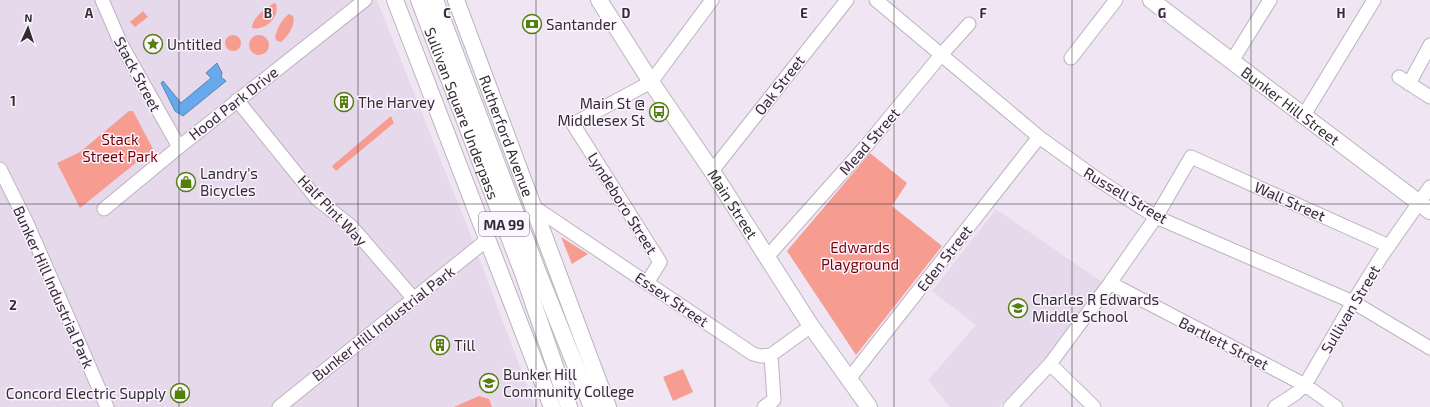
<svg xmlns="http://www.w3.org/2000/svg" width="1430" height="407" font-family="'Exo 2',sans-serif">
<style>
.built{fill:#e7d9ec}
.green{fill:#f69c91}
.water{fill:#67a9ea;stroke:#5784b3}
.lines{fill:none;stroke-linecap:round;stroke-linejoin:round}
.minor-casing{stroke:#bcb3bf;stroke-width:15}
.major-casing{stroke:#bcb3bf;stroke-width:18}
.minor{stroke:#fff;stroke-width:13}
.major{stroke:#fff;stroke-width:16}
.grid{fill:none;stroke:#312d32;stroke-width:1;stroke-opacity:0.55}
.labels{text-anchor:middle;dominant-baseline:central;stroke-width:3;stroke-linejoin:round;paint-order:stroke}
.shield{fill:#fcf4fe;stroke:#6e696f;stroke-width:1}
.shield-label{font-size:14px;font-weight:bold;fill:#312d32}
.poi-label{font-size:15px;fill:#312d32;stroke:#fcf4fe;text-anchor:start}
.street-label{font-size:15px;fill:#312d32;stroke:#fcf4fe}
.park-label{font-size:15px;fill:#780006;stroke:#fcf4fe}
.grid-label{font-size:13px;text-anchor:middle;font-weight:bold;fill:#312d32;stroke:#fcf4fe;stroke-width:3;stroke-linejoin:round;paint-order:stroke}
</style>
<rect width="100%" height="100%" fill="#f0e6f3"/>
<path class="built" d="M0,0H377L469,231L535,407H0Z
M996,209L1102,282L1036,369L999,407H950L928,380L976,325L932,291Z"/>
<path class="green" d="M275,3L276,4C280,17 265,31 252,28C252,18 266,7 275,3Z
M143,11L148,17L135,27L130,22Z
M289,14L293,16C296,24 288,37 281,42L277,41L275,37C278,27 281,20 289,14Z
M225 43a8 8 0 1 1 16 0a8 8 0 1 1-16 0Z
M249 45a10 10 0 1 1 20 0a10 10 0 1 1-20 0Z
M129,111H133L153,149L80,208L57,163L80,152Z
M391,116L394,123L336,171L332,166Z
M870,153L907,183L892,206L942,246L856,355L787,251Z
M561,237L588,254L572,264Z
M683,369L693,392L673,401L663,377Z
M479,396L489,399L492,407H454Z"/>
<path class="water" d="M217,63L222,73L221,77L226,81L183,116L175,111L161,83L163,81L181,103L211,78L206,73Z"/>
<g class="lines">
<defs>
<path id="minor" d="M102,0L121,44L179,147
M876,0L1039,137L1100,181L1156,217L1353,302L1430,348
M1071,58L1116,0
M1232,61L1270,0
M1399,77L1430,97
M1409,84L1430,45
M237,100L317,199L351,226L414,299
M1304,115L1374,0
M0,169L27,223L107,407
M712,171L847,0
M534,207L753,354L761,356L771,355L811,326
M104,209L179,147L365,0
M767,257L866,146L941,55L969,24
M647,283L660,262L573,124L651,82L712,0
M1110,283L1305,385L1336,407
M1050,364L1094,407
M849,379L1039,137
M279,407L488,239
M764,407L774,400L771,355
M1010,407L1050,364L1110,283L1156,217L1191,157L1389,246
M1275,407L1295,394L1305,385L1353,302L1381,257L1430,187"/>
<g id="major">
<path d="M395,0L552,407"/>
<path id="s1" d="M419,0L524,276L569,407"/>
<path d="M435,0L538,272L592,407"/>
<path id="s2" d="M456,0L608,407"/>
<path id="s3" d="M599,0L651,82L712,171L811,326L869,407"/>
<path id="s4" d="M1151,0L1430,211"/>
</g>
</defs>
<use href="#minor" class="minor-casing"/>
<use href="#major" class="major-casing"/>
<use href="#minor" class="minor"/>
<use href="#major" class="major"/>
</g>
<path class="grid" d="M179,0V407M358,0V407M536,0V407M715,0V407M894,0V407M1072,0V407M1251,0V407M0,204H1430"/>
<defs>
<symbol id="bank-ring" viewBox="-11 -11 22 22"><circle r="9.5" fill="#fcf4fe" stroke="#52800d" stroke-width="1.5"/><path d="M-6-4H6V4H-6ZM0-2.3a2.3 2.3 0 1 0 0 4.6a2.3 2.3 0 1 0 0-4.6Z" fill="#52800d"/></symbol>
<symbol id="sight-ring" viewBox="-11 -11 22 22"><circle r="9.5" fill="#fcf4fe" stroke="#52800d" stroke-width="1.5"/><path d="M0-6L1.8-2.2L6-1.7L2.9 1.2L3.7 5.4L0 3.3L-3.7 5.4L-2.9 1.2L-6-1.7L-1.8-2.2Z" fill="#52800d"/></symbol>
<symbol id="building-ring" viewBox="-11 -11 22 22"><circle r="9.5" fill="#fcf4fe" stroke="#52800d" stroke-width="1.5"/><path d="M-4-6H4V6H1V3H-1V6H-4ZM-2.5-4.3h1.7v1.8h-1.7ZM.8-4.3h1.7v1.8H.8ZM-2.5-1h1.7V.8h-1.7ZM.8-1h1.7V.8H.8Z" fill="#52800d"/></symbol>
<symbol id="bus-ring" viewBox="-11 -11 22 22"><circle r="9.5" fill="#fcf4fe" stroke="#52800d" stroke-width="1.5"/><path d="M-5-6H5V4H4V6H2V4H-2V6H-4V4H-5ZM-3.5-4V0h7V-4ZM-3.5 1.2v1.5H-2V1.2ZM2 1.2v1.5H3.5V1.2Z" fill="#52800d"/></symbol>
<symbol id="shop-ring" viewBox="-11 -11 22 22"><circle r="9.5" fill="#fcf4fe" stroke="#52800d" stroke-width="1.5"/><path d="M-5-2.5h2.3a2.7 3.5 0 0 1 5.4 0H5L5.5 6h-11ZM-1.5-2.5h3a1.5 2.3 0 0 0-3 0Z" fill="#52800d"/></symbol>
<symbol id="school-ring" viewBox="-11 -11 22 22"><circle r="9.5" fill="#fcf4fe" stroke="#52800d" stroke-width="1.5"/><path d="M0-5L7-2L0 1L-7-2ZM-4 1L0 2.5L4 1V4Q0 6-4 4Z" fill="#52800d"/></symbol>
<symbol id="university-ring" viewBox="-11 -11 22 22"><circle r="9.5" fill="#fcf4fe" stroke="#52800d" stroke-width="1.5"/><path d="M0-5L7-2L0 1L-7-2ZM-4 1L0 2.5L4 1V4Q0 6-4 4Z" fill="#52800d"/></symbol>
</defs>
<g fill-rule="evenodd">
<use href="#bank-ring" x="521" y="13" width="22" height="22"/>
<use href="#sight-ring" x="142" y="33" width="22" height="22"/>
<use href="#building-ring" x="333" y="91" width="22" height="22"/>
<use href="#bus-ring" x="648" y="101" width="22" height="22"/>
<use href="#shop-ring" x="175" y="171" width="22" height="22"/>
<use href="#school-ring" x="1007" y="297" width="22" height="22"/>
<use href="#building-ring" x="429" y="334" width="22" height="22"/>
<use href="#university-ring" x="478" y="372" width="22" height="22"/>
<use href="#shop-ring" x="169" y="382" width="22" height="22"/>
</g>
<g class="labels">
<rect class="shield" x="479" y="212" width="50" height="24" rx="3"/>
<g class="shield-label">
<text x="504" y="224">MA 99</text>
</g>
<g class="poi-label">
<text x="546" y="24">Santander</text>
<text x="167" y="44">Untitled</text>
<text x="358" y="102">The Harvey</text>
<text x="645" y="103" text-anchor="end">Main St @<tspan x="645" dy="17">Middlesex St</tspan></text>
<text x="200" y="173">Landry's<tspan x="200" dy="17">Bicycles</tspan></text>
<text x="1032" y="299">Charles R Edwards<tspan x="1032" dy="17">Middle School</tspan></text>
<text x="454" y="345">Till</text>
<text x="503" y="374">Bunker Hill<tspan x="503" dy="17">Community College</tspan></text>
<text x="166" y="393" text-anchor="end">Concord Electric Supply</text>
</g>
<g class="street-label">
<text transform="translate(138 74) rotate(62)">Stack Street</text>
<text transform="translate(779 85) rotate(-52)">Oak Street</text>
<text transform="translate(233 103) rotate(-38)">Hood Park Drive</text>
<text stroke="none"><textPath href="#s4" startOffset="175">Bunker Hill Street</textPath></text>
<text stroke="none"><textPath href="#s1" startOffset="121">Sullivan Square Underpass</textPath></text>
<text stroke="none"><textPath href="#s2" startOffset="145">Rutherford Avenue</textPath></text>
<text transform="translate(869 141) rotate(-49)">Mead Street</text>
<text transform="translate(1126 195) rotate(31)">Russell Street</text>
<text transform="translate(1290 201) rotate(24)">Wall Street</text>
<text transform="translate(623 203) rotate(58)">Lyndeboro Street</text>
<text stroke="none"><textPath href="#s3" startOffset="244">Main Street</textPath></text>
<text transform="translate(333 210) rotate(46)">Half Pint Way</text>
<text transform="translate(944 258) rotate(-52)">Eden Street</text>
<text transform="translate(54 287) rotate(66)">Bunker Hill Industrial Park</text>
<text transform="translate(672 299) rotate(34)">Essex Street</text>
<text transform="translate(1350 309) rotate(-59)">Sullivan Street</text>
<text transform="translate(383 323) rotate(-38)">Bunker Hill Industrial Park</text>
<text transform="translate(1224 343) rotate(27)">Bartlett Street</text>
</g>
<g class="park-label">
<text x="120" y="139">Stack<tspan x="120" dy="17">Street Park</tspan></text>
<text x="860" y="247">Edwards<tspan x="860" dy="17">Playground</tspan></text>
</g>
</g>
<g class="grid-label">
<text x="89" y="18">A</text>
<text x="268" y="18">B</text>
<text x="447" y="18">C</text>
<text x="626" y="18">D</text>
<text x="804" y="18">E</text>
<text x="983" y="18">F</text>
<text x="1162" y="18">G</text>
<text x="1341" y="18">H</text>
<text x="13" y="106">1</text>
<text x="13" y="310">2</text>
</g>
<g transform="translate(28 28) rotate(3)" stroke="#fcf4fe" stroke-width="3" paint-order="stroke">
<path d="M0-3L7 15L0 10L-7 15Z" fill="#312d32"/>
<text y="-6" font-size="11" font-weight="bold" text-anchor="middle" fill="#312d32">N</text>
</g>
</svg>
